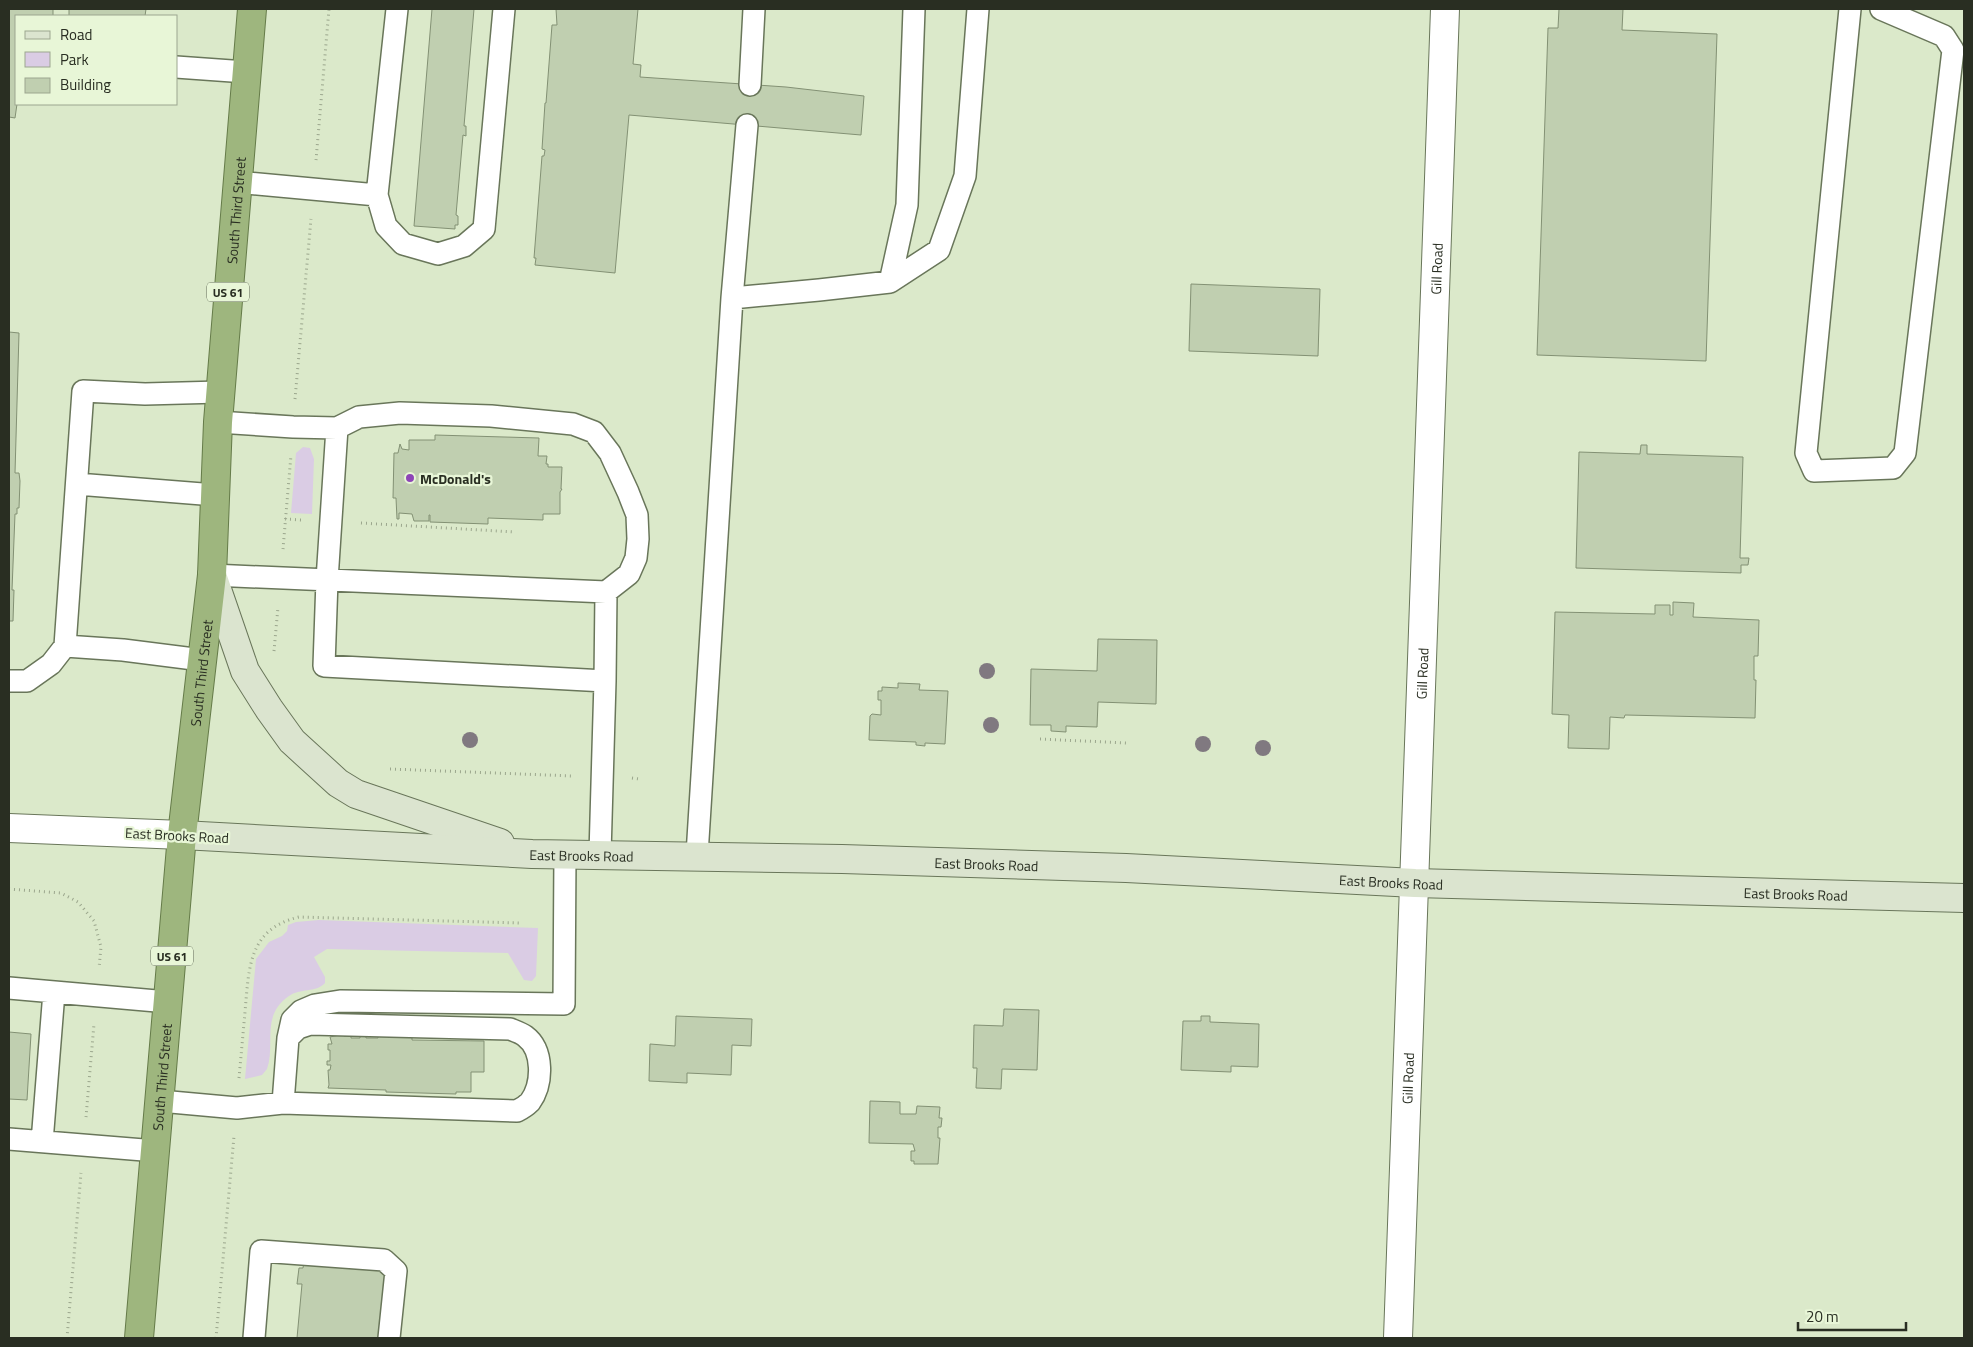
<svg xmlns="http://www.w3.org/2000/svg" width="1973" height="1347" font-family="'Titillium Web',sans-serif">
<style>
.green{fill:#dacce4}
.building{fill:#c0cfb0;stroke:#839174}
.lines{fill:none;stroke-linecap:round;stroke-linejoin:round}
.service-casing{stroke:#69765a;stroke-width:24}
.minor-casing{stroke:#69765a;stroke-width:30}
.tertiary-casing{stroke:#69765a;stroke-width:30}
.secondary-casing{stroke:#69765a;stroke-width:30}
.trunk-casing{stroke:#657b49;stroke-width:30}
.path{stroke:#9ba68d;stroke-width:3;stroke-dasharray:1 4;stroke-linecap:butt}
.service{stroke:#fff;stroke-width:21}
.minor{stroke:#fff;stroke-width:28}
.tertiary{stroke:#fff;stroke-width:28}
.secondary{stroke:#dbe4cf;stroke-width:28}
.trunk{stroke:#9eb67e;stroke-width:28}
.tree{fill:#807980}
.poi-dot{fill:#8e45b7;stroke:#e8f6d7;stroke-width:2}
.labels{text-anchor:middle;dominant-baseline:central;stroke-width:4.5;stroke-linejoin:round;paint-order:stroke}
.shield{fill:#e8f6d7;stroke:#626a58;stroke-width:1}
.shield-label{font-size:12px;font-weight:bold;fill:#292e22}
.street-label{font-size:14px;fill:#292e22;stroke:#e8f6d7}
.poi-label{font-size:14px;font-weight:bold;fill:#292e22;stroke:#e8f6d7;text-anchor:start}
</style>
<rect width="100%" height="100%" fill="#dbe9ca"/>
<path class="green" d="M303,447L310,448L314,459L312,514L291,513L296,453Z
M319,920L538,928L536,976L532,981L524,980L508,953L327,949L314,957L325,977V983C316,993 300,988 289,996C260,1016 276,1044 267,1069L262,1075L245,1079L256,959L269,942L282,936L287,931L288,925L296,922Z"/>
<path class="building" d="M9,9H53V16H16L17,104L15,118L9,117Z
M69,9H146L145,16H69Z
M432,9H474L464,126H466V136L463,135L456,215L458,216V225H455V229L414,226Z
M556,9H638L633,64L641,65L640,77L786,87L864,96L861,135L629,115L615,273L535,265L536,258H534L542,156H544L545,150L542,149L545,103H546L552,25H557Z
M1559,9H1623L1622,30L1717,34L1706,361L1537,355L1548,28H1558Z
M1191,284L1320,289L1318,356L1189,351Z
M9,332L19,333L15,473H19L20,481L19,508H17V514H15L12,590H14L13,621H9Z
M435,435L539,438L538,456H547L546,464H548V467H562L561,489H562L560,492V514H543V520L488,518V524L430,522V515H429V521H414L412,514L399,513V519H397L396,498H393L394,453H398L400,444L402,449L409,450V440H435Z
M1641,445H1647V454L1743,457L1740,558H1749L1748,565H1741V573L1576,568L1579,452L1640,454Z
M1673,602L1694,603L1693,617L1759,620L1758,656H1754V680H1756L1755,718L1625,715L1624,718L1610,717L1609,749L1568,748L1569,715L1552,714L1555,612L1655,614V605H1670V615H1673Z
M1098,639L1157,640L1156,704L1098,702L1097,727L1066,726V732L1051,731V725H1030L1031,669L1097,671Z
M898,683L920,684L919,690L948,691L945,744L925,743V746L916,745V742L869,740L870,716L872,714L881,715V700H878V691H882V687L898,688Z
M1004,1009L1039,1010L1037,1070L1002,1069L1001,1089L976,1088L977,1068H973L974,1025L1003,1026Z
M676,1016L752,1019L751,1046L732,1045L731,1075L687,1073V1083L649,1081L650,1044L675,1046Z
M1201,1016H1210V1022L1259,1024L1258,1067L1231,1066V1072L1181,1070L1183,1021H1201Z
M9,1032L31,1034L27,1100L9,1099Z
M378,1032L412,1033V1040L484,1041V1072H471V1092H456V1094L386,1092V1090L328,1088L329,1085L328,1070H330L331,1065H327V1061H330V1050H328V1044H332L330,1037L344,1034V1036H351V1038H360V1035H366V1038H378Z
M870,1101L900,1102V1114H916L917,1106L940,1107L939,1118H942L941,1127H938V1138H940L938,1164H914V1161H911V1151H915L913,1144L869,1143Z
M304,1262L386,1268L382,1338H297L302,1284H297L299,1268H303Z"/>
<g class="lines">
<defs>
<path id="service" d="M397,9L377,195L386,226L403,244L438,254L464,246L484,229L504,9
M1850,9L1806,453L1814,471L1893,468L1905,453L1953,50L1944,36L1881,9
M176,67L246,72
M750,85L754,9
M236,182L377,195
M890,282L907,205L914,9
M732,298L819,290L890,282L939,250L965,176L978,9
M337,428L327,580L324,666L605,681L600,854
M77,484L215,495
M212,575L606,592L629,574L636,558L638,539L637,515L628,492L610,453L594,432L573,424L491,416L400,413L359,417L337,428L293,427L218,422
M65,646L123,650L202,660
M9,681H27L51,664L65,646L83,391L145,394L220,392
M605,681L606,592
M697,855L732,298L747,125
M9,988L168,1002
M160,1101L237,1108L283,1103L517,1111C521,1109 526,1106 530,1102C543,1084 544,1050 525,1036C521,1033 515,1031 510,1029L310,1024L298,1028L288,1038
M283,1103L288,1038L292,1020L301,1011L315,1005L340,1001L564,1004L565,854
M9,1139L156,1151
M42,1142L54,992
M254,1338L261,1251L384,1260L396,1271L389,1338"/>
<g id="minor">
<path id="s1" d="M1398,1338L1445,9"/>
</g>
<path id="tertiary" d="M9,828L182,835"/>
<g id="secondary">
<path d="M212,575L245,671L269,709L292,741L338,783L356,794L500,843"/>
<path id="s2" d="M182,835L532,854L842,859L1126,868L1415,883L1964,898"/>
</g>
<g id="trunk">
<path id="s3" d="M139,1338L182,835L212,575L218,422L252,9"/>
</g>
</defs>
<use href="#service" class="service-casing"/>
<use href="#minor" class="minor-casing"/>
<use href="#tertiary" class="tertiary-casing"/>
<use href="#secondary" class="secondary-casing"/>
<use href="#trunk" class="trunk-casing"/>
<path class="path" d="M316,160L329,9
M295,399L311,219
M285,519L302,520
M361,523L515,532
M283,549L291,455
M274,651L278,607
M1040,739L1126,743
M390,769L573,776
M632,778L639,779
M9,889L61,893L78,902L94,921L101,947L99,968
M239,1078C241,1056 243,1034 245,1012C249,968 248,929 299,917L521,923
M86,1117L94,1024
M67,1338L81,1173
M216,1338L234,1136"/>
<use href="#service" class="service"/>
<use href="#minor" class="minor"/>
<use href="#tertiary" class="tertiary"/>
<use href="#secondary" class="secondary"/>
<use href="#trunk" class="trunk"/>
</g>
<g class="tree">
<circle cx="987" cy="671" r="8"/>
<circle cx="991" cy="725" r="8"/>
<circle cx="470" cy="740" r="8"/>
<circle cx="1203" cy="744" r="8"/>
<circle cx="1263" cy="748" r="8"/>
</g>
<circle class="poi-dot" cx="410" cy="478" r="5"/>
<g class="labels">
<g class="shield">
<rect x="207" y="282.5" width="42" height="19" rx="4"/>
<rect x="151" y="946.5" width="42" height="19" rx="4"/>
</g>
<g class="shield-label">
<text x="228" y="292">US 61</text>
<text x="172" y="956">US 61</text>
</g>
<g class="street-label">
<text stroke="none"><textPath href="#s3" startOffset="1132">South Third Street</textPath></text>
<text stroke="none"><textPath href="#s1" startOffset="1070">Gill Road</textPath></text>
<text stroke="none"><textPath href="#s3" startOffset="668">South Third Street</textPath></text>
<text stroke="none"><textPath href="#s1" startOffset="665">Gill Road</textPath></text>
<text transform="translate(177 835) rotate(3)">East Brooks Road</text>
<text stroke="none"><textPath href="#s2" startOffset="400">East Brooks Road</textPath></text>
<text stroke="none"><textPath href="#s2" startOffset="805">East Brooks Road</textPath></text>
<text stroke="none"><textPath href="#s2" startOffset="1210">East Brooks Road</textPath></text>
<text stroke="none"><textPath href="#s2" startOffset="1615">East Brooks Road</textPath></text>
<text stroke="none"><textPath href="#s3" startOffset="262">South Third Street</textPath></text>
<text stroke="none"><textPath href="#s1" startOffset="260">Gill Road</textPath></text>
</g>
<g class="poi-label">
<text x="420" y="478">McDonald's</text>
</g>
</g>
<rect width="1973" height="1347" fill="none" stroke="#292e22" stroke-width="20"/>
<rect x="15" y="15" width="162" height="90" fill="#e8f6d7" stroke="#9ca68f"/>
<rect x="25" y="31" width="25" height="8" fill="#dbe4cf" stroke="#9ca68f"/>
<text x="60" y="40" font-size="15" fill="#292e22">Road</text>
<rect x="25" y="52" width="25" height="15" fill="#dacce4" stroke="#9ca68f"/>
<text x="60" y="65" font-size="15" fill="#292e22">Park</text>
<rect x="25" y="78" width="25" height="15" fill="#c0cfb0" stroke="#9ca68f"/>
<text x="60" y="90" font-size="15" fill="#292e22">Building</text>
<path d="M1798 1322v8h108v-8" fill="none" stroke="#292e22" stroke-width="2.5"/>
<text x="1806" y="1322" font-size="15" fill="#292e22" stroke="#e8f6d7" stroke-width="4" paint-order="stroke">20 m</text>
</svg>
